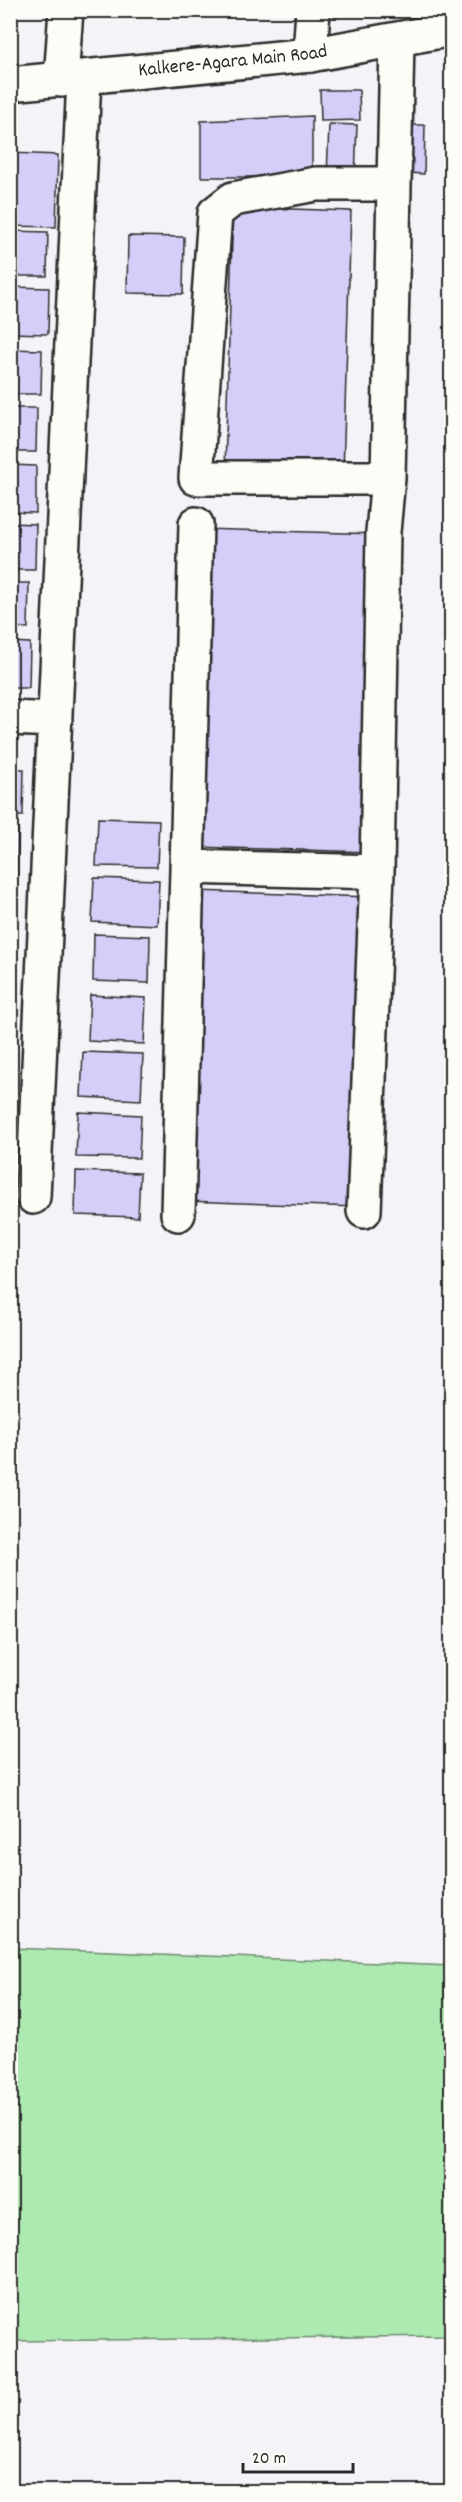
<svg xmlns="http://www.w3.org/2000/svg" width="462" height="2502" font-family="Dekko,sans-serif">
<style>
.green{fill:#adeab1;stroke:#6c8a6e;stroke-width:1.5}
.building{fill:#d4cff8;stroke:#2b2b2b;stroke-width:1.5}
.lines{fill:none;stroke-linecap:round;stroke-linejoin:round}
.minor-casing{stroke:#2b2b2b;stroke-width:38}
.tertiary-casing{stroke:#2b2b2b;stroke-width:38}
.minor{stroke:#fdfcf7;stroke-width:33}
.tertiary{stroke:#fdfcf7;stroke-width:33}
.labels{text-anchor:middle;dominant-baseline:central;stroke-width:4.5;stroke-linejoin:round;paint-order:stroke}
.street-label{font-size:20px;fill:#2b2b2b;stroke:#fdfcf7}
</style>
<rect width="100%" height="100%" fill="#f5f3f7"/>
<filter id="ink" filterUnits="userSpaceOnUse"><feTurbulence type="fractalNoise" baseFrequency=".0167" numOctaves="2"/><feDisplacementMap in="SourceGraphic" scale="12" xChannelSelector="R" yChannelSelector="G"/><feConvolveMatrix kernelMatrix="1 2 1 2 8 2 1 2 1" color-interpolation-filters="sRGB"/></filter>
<g filter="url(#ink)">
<path class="green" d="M11,1948L451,1966V2336L11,2341Z"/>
<path class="building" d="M320,90H359L360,120L321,121Z
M312,116V177H201V121Z
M329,124L357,125L355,178L327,177Z
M409,125H425L424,174L408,173Z
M10,153L58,155L56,227L10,226Z
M233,207L351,211L343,473L225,469Z
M10,231L48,232L47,276H10Z
M128,236L184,237L183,294L127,293Z
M10,287L49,288L48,334L10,333Z
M10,349L42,350L41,394H10Z
M10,408H37L36,452H10Z
M10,465L36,466V513L10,512Z
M10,523L36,524L35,570H10Z
M201,529L380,534L372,852L193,847Z
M10,583H29L28,628L10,627Z
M10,642L30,643L29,688H10Z
M10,769H24L23,816H10Z
M98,818L159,820L157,867L96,866Z
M10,829H18L17,876H10Z
M94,878L159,880L157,925L92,922Z
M196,891L369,897L357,1207L185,1201Z
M94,934L150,936L149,983L93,981Z
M90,995L146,998L144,1044L88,1041Z
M83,1052L143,1054L141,1100L81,1097Z
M78,1112L141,1115L139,1158L76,1157Z
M76,1171L140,1173L138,1217L75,1215Z"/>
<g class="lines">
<defs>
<path id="minor" d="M310,55L313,10
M61,80L66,10
M388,478H196L215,213L233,199L316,184H393
M10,718L55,720
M187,867L377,872
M33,1197L84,78
M364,1211L377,872L383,532L388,478L397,40
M178,1214L196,524"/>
<g id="tertiary">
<path id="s1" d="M10,84L310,55L452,29"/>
</g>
</defs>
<use href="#minor" class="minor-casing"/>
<use href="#tertiary" class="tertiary-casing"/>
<use href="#minor" class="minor"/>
<use href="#tertiary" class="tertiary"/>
</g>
</g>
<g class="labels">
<g class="street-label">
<text stroke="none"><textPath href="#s1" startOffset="224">Kalkere-Agara Main Road</textPath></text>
</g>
</g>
<rect width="462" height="2502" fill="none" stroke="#fdfcf7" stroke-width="36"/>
<rect x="18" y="18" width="426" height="2466" fill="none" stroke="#2b2b2b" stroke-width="2" filter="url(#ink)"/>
<path d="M243 2463v9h110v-9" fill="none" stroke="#2b2b2b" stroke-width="3"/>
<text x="252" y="2463" font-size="18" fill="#2b2b2b" stroke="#fdfcf7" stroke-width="4.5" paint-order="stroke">20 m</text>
</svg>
